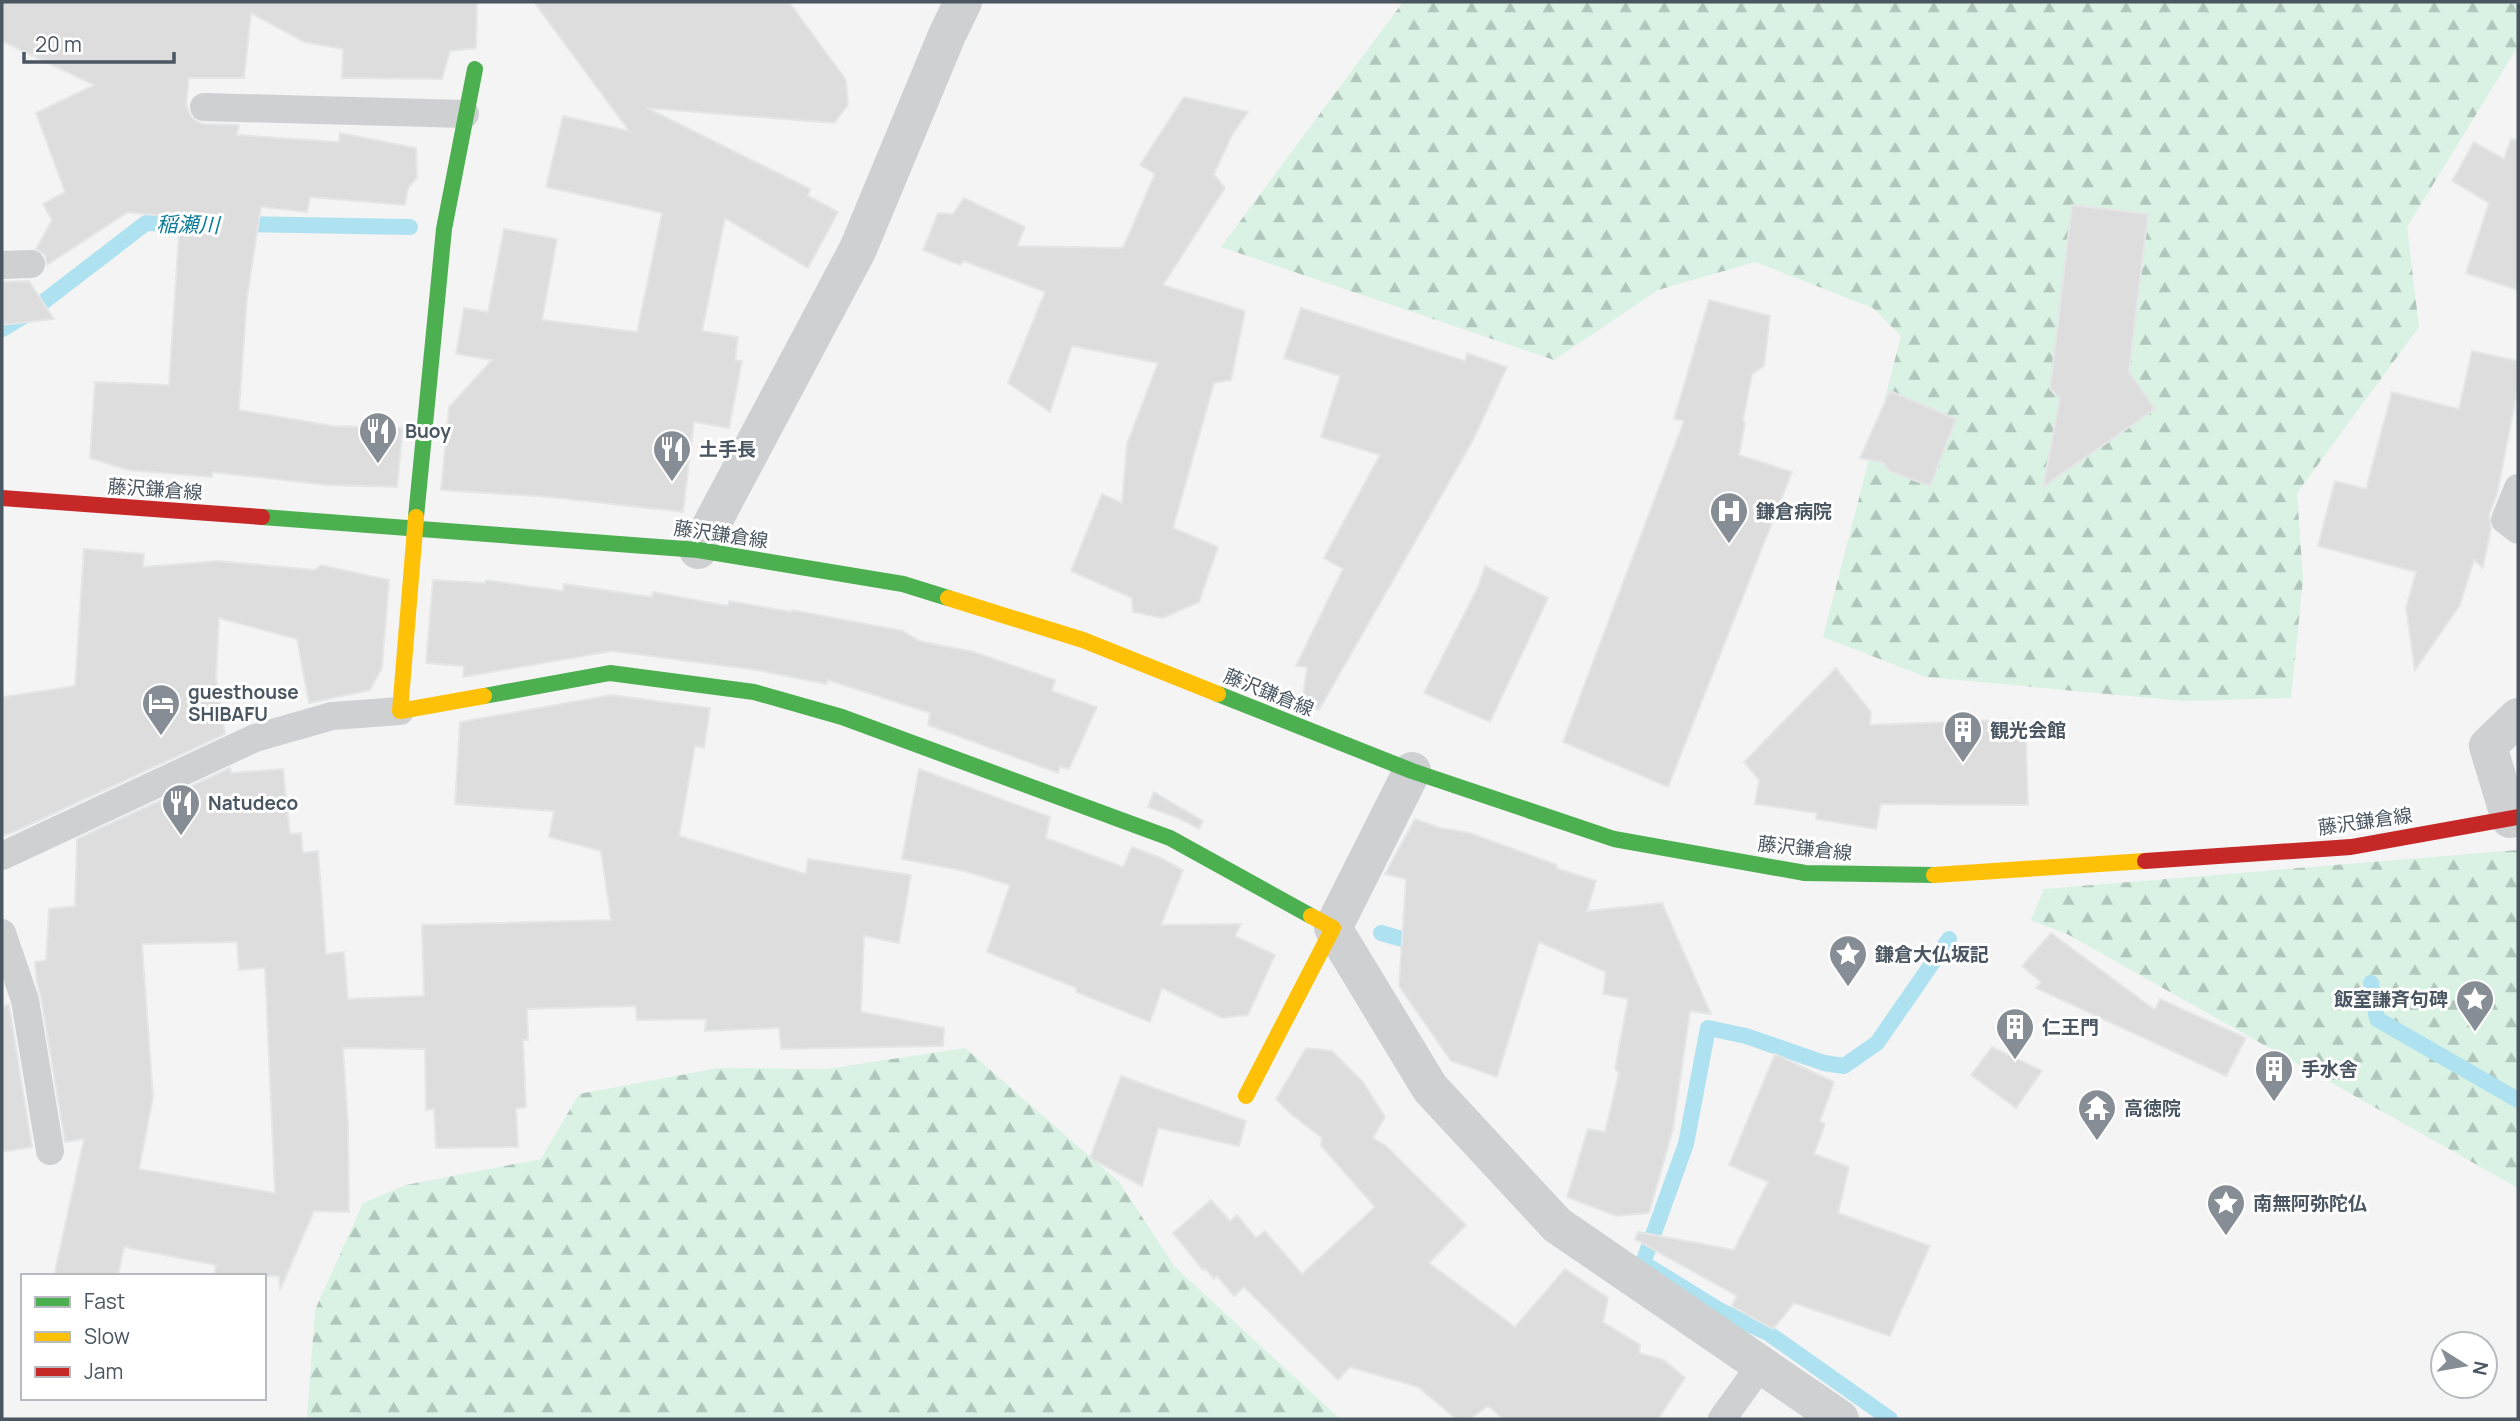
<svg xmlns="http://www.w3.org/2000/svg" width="2520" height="1421" font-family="Manrope,'Noto Sans JP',sans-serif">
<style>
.forest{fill:url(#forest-firs)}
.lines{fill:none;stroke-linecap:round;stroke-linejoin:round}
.stream{stroke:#aee2f0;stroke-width:16}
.building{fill:#ddddde;stroke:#e5e6e7;stroke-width:2;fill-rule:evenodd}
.lane{stroke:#ced0d2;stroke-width:28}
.street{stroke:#ced0d2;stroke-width:38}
.fast{stroke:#4caf50;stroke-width:16}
.slow{stroke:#ffc107;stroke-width:16}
.jam{stroke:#c62828;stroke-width:16}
.labels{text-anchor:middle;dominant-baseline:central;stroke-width:6;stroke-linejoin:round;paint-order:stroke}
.poi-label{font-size:19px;font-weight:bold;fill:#4a5661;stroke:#fff;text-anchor:start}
.street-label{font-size:19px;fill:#4a5661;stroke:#fff}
.water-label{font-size:21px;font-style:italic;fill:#0c7c9b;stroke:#fff}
</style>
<defs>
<pattern id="forest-firs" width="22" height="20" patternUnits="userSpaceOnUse" patternTransform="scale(1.75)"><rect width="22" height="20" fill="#d9f2e3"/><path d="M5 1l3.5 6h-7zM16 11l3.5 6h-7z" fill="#b2c7bb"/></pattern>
</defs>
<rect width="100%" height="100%" fill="#f4f4f4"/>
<path class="forest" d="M1403,2H2518V46L2407,227L2419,327L2297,493L2303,579L2291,698L2183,701L1926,677L1823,637L1901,336L1873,308L1755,262L1658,290L1554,360L1221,247Z
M2518,850V1188L2067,934L2031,920L2044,889Z
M965,1048L1119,1182L1175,1267L1340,1419H307L315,1310L363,1203L406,1185L541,1159L579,1094L719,1068L826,1069Z"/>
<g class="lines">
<path class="stream" d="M237,224L410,227
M2,329L29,313L146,223L201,224
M1381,933L1420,944
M2371,983L2377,1019L2518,1100
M1890,1419L1768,1333L1721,1311L1643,1263L1686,1144L1708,1028L1746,1036L1824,1063L1844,1066L1877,1043L1949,939"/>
</g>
<path class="building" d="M2,2H477L476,48L450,51L442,79L342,78L343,49L304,42L251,13L244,78H189L186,104L190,115L196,121L203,124L239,125L237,135L339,142L340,133L416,148L417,178L408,188L405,205L310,197L307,212L261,207L247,297L239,410L333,426L403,428L397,487L328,485L212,472V477L128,470L90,458L95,382L169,385L180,218L128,212L47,265L45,255L36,249L52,220L43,204L65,192L36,113L94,85L2,41Z
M534,2H789L846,80L848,105L834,123L647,108L810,189L808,196L838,212L808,268L725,218L702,331L738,337L735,360L742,361L729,428L694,422L683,512L550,497L441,490L449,407L492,360L456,354L464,308L488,312L504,229L557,239L542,320L637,332L662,213L546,187L563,116L629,131Z
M1184,97L1248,112L1232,135L1214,174L1225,188L1163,285L1245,311L1231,380L1214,383L1173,528L1218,547L1199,602L1163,618L1133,612L1132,598L1071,571L1102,494L1122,503L1127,444L1158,363L1072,346L1050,412L1008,383L1045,292L964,261L960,265L923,250L938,213L953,214L964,198L1025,227L1017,246L1123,248L1155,174L1140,165Z
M2511,139L2518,140V290L2466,273L2489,203L2452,181L2474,142L2504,159Z
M2072,205L2148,214L2129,372L2155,409L2043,487L2060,398L2050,389Z
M29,281L54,319L2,325V282Z
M1709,300L1770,316L1764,366L1752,374L1743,420L1745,423L1739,455L1792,472L1668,787L1563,742L1684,421L1674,419Z
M1301,308L1465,361L1467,353L1507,367L1473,440L1319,710L1302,704L1307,667L1296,666L1343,569L1324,558L1380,455L1321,437L1340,376L1284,358Z
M2472,351L2518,361V387L2497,494L2489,515L2491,528L2483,568L2474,560L2460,605L2415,670L2406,608L2416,572L2318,546L2335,481L2366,489L2392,392L2459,409Z
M1890,391L1956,419L1930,486L1889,471L1884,463L1860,458Z
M84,549L144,554L143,567L219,561L315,570L321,565L389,580L382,668L370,690L309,703L297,639L219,618L216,677L225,734L16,831L2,836V697L75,686Z
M1485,566L1548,598L1490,722L1424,693L1478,587Z
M433,580L485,583L486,580L563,591L564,584L652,597L653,592L728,606L729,601L792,612V610L903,631L919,641L974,652L1055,680L1052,691L1097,707L1069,769L1060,767L1058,773L928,725L930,713L828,680L826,684L757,670L612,651L463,677L464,666L426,663Z
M1836,668L1871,712L1870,725L2025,719L2028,805L1881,804L1876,829L1816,819L1817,813L1755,804L1759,780L1744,762Z
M611,695L710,708L704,748L695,746L679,836L806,874L808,859L911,875L899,943L864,936L861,1012L944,1028L943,1046L781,1049L779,1028L705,1031L706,1019L637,1020L636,1006L527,1009L528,1040H523L526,1107L516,1109L518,1147L436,1148L434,1109L426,1110L425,1049L343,1048L348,1124L349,1212L314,1211L280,1290L279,1276H214L216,1265L124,1247L118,1276H54L84,1139L65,1142L41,997L37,983L35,962L46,960L49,909L75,906L77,839L230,768L231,773L283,769L290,834L301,833L303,853L318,851L326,954L344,952L348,999L424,996L422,925L611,920L601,851L549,837L554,811L455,804L460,722ZM237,942L239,970L265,968L275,1193L139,1169L153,1097L142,944Z
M919,769L1050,817L1046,838L1123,867L1132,847L1161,858L1183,870L1161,925L1241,924L1235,936L1275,955L1248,1015L1222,1018L1162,988L1150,1022L1076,992L1077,988L987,952L1010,885L964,871L902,859Z
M1154,792L1203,821L1199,829L1178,818L1148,807Z
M1415,819L1440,828L1470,833L1557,865L1556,868L1596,881L1587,911L1662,903L1711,1014L1690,1011L1673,1129L1649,1213L1616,1216L1567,1197L1588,1129L1605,1132L1619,1073L1615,1069L1628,999L1603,994L1606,972L1539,942L1497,1077L1451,1061L1399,986L1406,879L1385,874Z
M2051,933L2155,1010L2160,999L2246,1038L2226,1076L2036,988L2041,982L2022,966Z
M9,1005L32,1147L2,1152V1006Z
M1992,1047L2042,1071L2016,1108L1971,1075Z
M1306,1048L1332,1051L1363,1082L1385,1117L1373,1138L1386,1146L1466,1225L1429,1263L1515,1327L1565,1269L1608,1298L1603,1322L1640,1345L1639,1353L1664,1360L1685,1378L1658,1419H1503L1488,1406L1470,1419H1456L1418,1387L1350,1367L1338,1380L1244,1287L1234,1296L1217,1276L1214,1279L1205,1269L1203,1270L1173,1233L1211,1200L1230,1221L1237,1215L1256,1238L1265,1231L1302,1274L1375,1207L1321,1146L1322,1138L1291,1114L1276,1099Z
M1775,1054L1834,1082L1820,1121L1825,1124L1814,1154L1849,1167L1838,1213L1930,1246L1890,1336L1794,1303L1773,1329L1732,1306L1737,1296L1635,1239L1638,1232L1734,1250L1768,1182L1729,1165Z
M1121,1076L1246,1121L1239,1146L1158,1128L1142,1186L1090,1158Z"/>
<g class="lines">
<path class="lane" d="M204,107L465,114
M2,265L31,264
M2518,488L2505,520L2518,530
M2,856L255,738L332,716L400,711
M2,933L25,1000L50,1151
M1722,1419L1761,1365"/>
<path class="street" d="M698,550L858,249L947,35L963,2
M1412,771L1333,928L1430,1088L1557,1225L1840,1419
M2510,819L2488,746L2518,717"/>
<path class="fast" d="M262,517L698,550L903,584L948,598
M416,517L444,229L475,69
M1218,694L1412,771L1614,839L1805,873L1934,875
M484,696L610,673L754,692L842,717L1170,838L1311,916"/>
<path class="slow" d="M416,517L400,711L484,696
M948,598L1083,640L1218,694
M1934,875L2145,861
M1246,1096L1333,928L1311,916"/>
<path class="jam" d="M2,498L262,517
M2145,861L2351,847L2518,817"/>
</g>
<defs>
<symbol id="restaurant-pin" viewBox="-11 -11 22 30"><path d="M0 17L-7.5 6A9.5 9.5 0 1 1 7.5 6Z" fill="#868d94" stroke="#fff"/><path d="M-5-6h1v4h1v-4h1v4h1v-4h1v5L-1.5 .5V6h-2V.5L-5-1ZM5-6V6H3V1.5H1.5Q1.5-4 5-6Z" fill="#fff"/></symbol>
<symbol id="hospital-pin" viewBox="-11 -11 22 30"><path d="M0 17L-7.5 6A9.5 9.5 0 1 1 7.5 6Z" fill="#868d94" stroke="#fff"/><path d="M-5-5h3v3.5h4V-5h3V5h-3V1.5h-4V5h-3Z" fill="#fff"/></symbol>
<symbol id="hotel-pin" viewBox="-11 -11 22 30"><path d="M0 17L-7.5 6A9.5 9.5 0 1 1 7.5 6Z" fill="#868d94" stroke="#fff"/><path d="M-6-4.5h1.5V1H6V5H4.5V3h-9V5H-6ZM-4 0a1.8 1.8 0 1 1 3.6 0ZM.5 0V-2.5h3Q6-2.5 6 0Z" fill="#fff"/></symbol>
<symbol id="building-pin" viewBox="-11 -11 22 30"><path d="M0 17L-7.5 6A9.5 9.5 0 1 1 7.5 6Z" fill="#868d94" stroke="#fff"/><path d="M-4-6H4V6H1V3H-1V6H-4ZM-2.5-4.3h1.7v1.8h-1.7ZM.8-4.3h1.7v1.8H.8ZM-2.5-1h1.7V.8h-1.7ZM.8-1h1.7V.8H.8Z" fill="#fff"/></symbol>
<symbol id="sight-pin" viewBox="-11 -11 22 30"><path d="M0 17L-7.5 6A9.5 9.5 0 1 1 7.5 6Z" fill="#868d94" stroke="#fff"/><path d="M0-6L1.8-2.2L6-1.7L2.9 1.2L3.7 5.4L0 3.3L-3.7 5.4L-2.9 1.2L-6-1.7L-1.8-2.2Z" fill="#fff"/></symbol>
<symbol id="temple-pin" viewBox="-11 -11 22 30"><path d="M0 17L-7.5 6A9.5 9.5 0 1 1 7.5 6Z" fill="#868d94" stroke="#fff"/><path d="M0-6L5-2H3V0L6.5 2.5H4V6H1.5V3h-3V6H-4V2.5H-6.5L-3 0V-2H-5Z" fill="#fff"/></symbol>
</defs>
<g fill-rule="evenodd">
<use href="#restaurant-pin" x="356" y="409" width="44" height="60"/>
<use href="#restaurant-pin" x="650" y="427" width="44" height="60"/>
<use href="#hospital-pin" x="1707" y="489" width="44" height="60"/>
<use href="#hotel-pin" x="139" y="681" width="44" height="60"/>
<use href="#building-pin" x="1941" y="708" width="44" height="60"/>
<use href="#restaurant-pin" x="159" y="781" width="44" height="60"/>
<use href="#sight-pin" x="1826" y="932" width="44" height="60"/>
<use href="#sight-pin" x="2453" y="977" width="44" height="60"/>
<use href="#building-pin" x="1993" y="1005" width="44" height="60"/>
<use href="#building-pin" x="2252" y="1047" width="44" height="60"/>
<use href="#temple-pin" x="2075" y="1086" width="44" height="60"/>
<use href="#sight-pin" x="2204" y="1181" width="44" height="60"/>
</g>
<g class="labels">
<g class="poi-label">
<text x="405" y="431">Buoy</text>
<text x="699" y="449">土手長</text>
<text x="1756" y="511">鎌倉病院</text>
<text x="188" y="692">guesthouse<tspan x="188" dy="22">SHIBAFU</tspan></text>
<text x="1990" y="730">観光会館</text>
<text x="208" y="803">Natudeco</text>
<text x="1875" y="954">鎌倉大仏坂記</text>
<text x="2448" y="999" text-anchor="end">飯室謙斉句碑</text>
<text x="2042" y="1027">仁王門</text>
<text x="2301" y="1069">手水舎</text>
<text x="2124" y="1108">高徳院</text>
<text x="2253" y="1203">南無阿弥陀仏</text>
</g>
<g class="street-label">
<text transform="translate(155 489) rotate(4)">藤沢鎌倉線</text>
<text transform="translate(721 534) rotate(8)">藤沢鎌倉線</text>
<text transform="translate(1269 692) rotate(22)">藤沢鎌倉線</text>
<text transform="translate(2365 821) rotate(-8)">藤沢鎌倉線</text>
<text transform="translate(1805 848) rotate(6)">藤沢鎌倉線</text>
</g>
<g class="water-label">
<text transform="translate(188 224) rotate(1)">稲瀬川</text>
</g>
</g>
<rect width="2520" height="1421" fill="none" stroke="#4a5661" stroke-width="7"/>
<rect x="21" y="1274" width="245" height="126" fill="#ffffff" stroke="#b7bbc0" stroke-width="2"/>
<rect x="35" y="1297" width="35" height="10" fill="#4caf50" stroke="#b7bbc0" stroke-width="2"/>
<text x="84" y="1309" font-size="21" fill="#4a5661">Fast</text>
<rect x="35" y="1332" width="35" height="10" fill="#ffc107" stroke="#b7bbc0" stroke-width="2"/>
<text x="84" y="1344" font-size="21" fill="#4a5661">Slow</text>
<rect x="35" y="1367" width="35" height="10" fill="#c62828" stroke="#b7bbc0" stroke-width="2"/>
<text x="84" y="1379" font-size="21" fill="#4a5661">Jam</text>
<g transform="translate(2464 1365) rotate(101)"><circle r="33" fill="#ffffff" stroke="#b7bbc0" stroke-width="2"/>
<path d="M0-5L12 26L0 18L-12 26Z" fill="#868d94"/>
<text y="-10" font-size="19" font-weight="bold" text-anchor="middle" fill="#4a5661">N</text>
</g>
<path d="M24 52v10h150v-10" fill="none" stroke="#4a5661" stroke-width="3.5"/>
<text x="35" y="52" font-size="21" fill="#4a5661" stroke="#ffffff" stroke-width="5" paint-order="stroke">20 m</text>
</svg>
